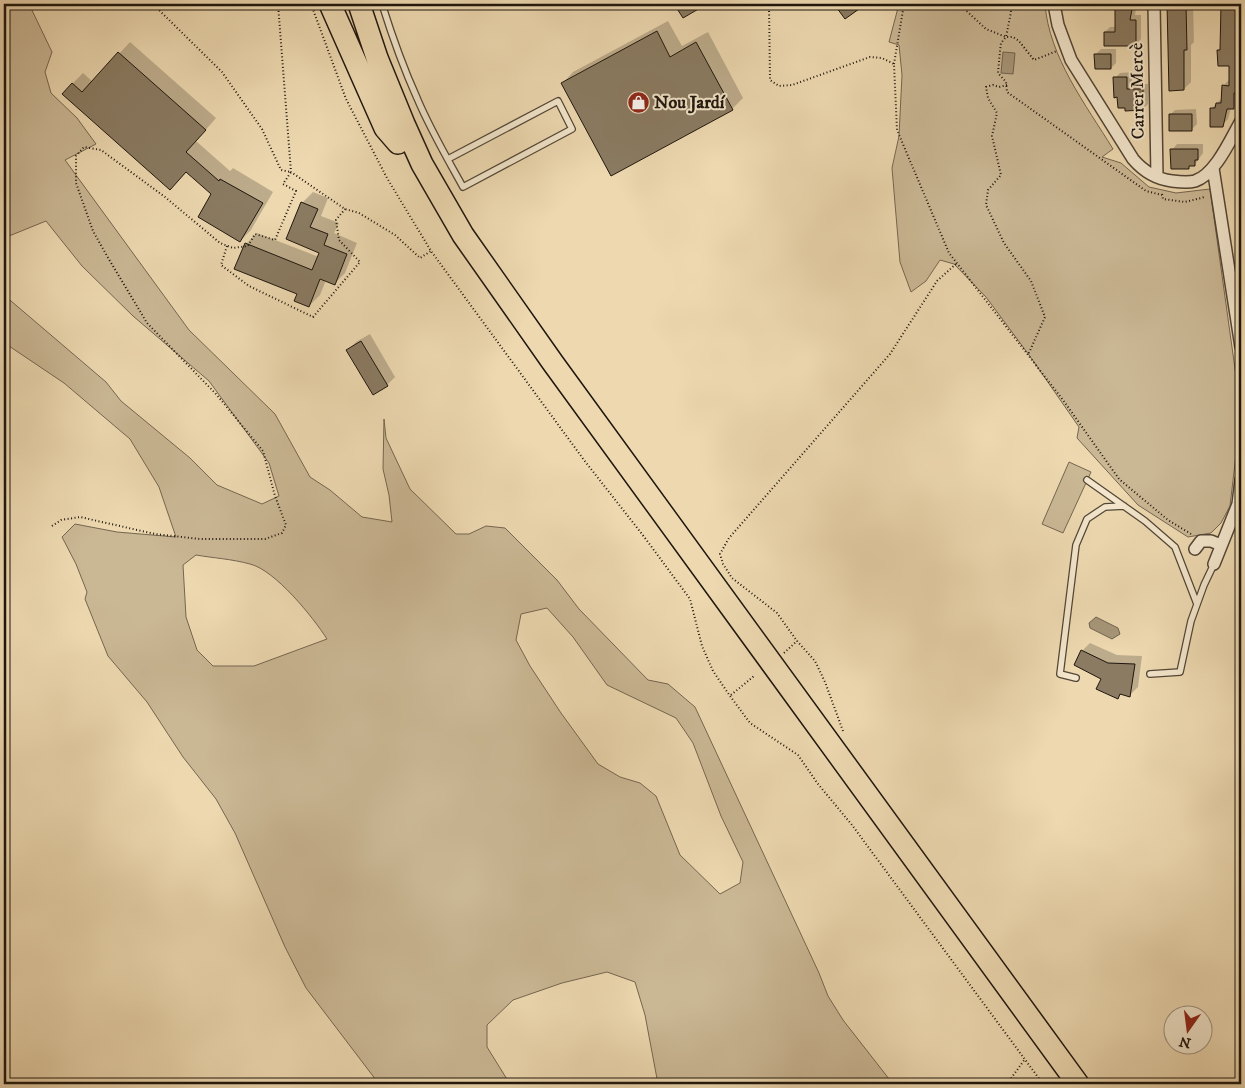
<svg xmlns="http://www.w3.org/2000/svg" width="1245" height="1088" font-family="'IM FELL DW Pica',serif">
<style>
.green{fill:#cab794;stroke:#746650;fill-rule:evenodd}
.water{fill:#a79679;stroke:#70634e}
.shadow{fill:#0003}
.building{fill:#8a7b62;stroke:#1e160d}
.lines{fill:none;stroke-linecap:round;stroke-linejoin:round}
.lane-casing{stroke:#524636;stroke-width:8}
.street-casing{stroke:#524636;stroke-width:14}
.highway-casing{stroke:#1e160d;stroke-width:24}
.path{stroke:#1e160d;stroke-width:2;stroke-dasharray:1 2.5;stroke-linecap:butt}
.lane{stroke:#f3e6cc;stroke-width:5.5}
.street{stroke:#f3e6cc;stroke-width:11}
.highway{stroke:#edd8b0;stroke-width:21}
.labels{text-anchor:middle;dominant-baseline:central;stroke-width:4;stroke-linejoin:round;paint-order:stroke}
.street-label{font-size:18px;fill:#1e160d;stroke:#f3e6cc}
.poi-label{font-size:18px;font-weight:bold;fill:#1e160d;stroke:#f3e6cc;text-anchor:start}
</style>
<rect width="100%" height="100%" fill="#edd8b0"/>
<filter id="stains"><feTurbulence type="fractalNoise" baseFrequency=".004" numOctaves="4"/><feColorMatrix values="0 0 0 0 .2 0 0 0 0 .09 0 0 0 0 .02 0 0 0 .5 -.17"/></filter>
<radialGradient id="worn" r=".72"><stop offset=".6" stop-color="#630" stop-opacity="0"/><stop offset="1" stop-color="#630" stop-opacity=".3"/></radialGradient>
<path class="green" d="M4,4H29L52,52L45,72L51,93L77,118L96,144L65,160L189,330L275,414L310,477L330,490L362,517L392,522L389,495L383,469L384,419L386,438L410,489L456,534H469L486,526L505,528L557,580L579,609L648,680L668,684L695,707L819,973L828,996L843,1020L893,1084H658L645,1015L635,982L607,972L562,983L513,1000L487,1025V1047L510,1084H379L306,988L285,947L235,833L216,799L183,757L147,702L108,656L85,599L87,592L76,564L62,537L75,524L117,532L176,537L159,487L130,439L64,383L9,346L4,347V295L106,382L121,401L190,458L217,485L262,504L279,496L269,463L209,381L133,316L82,266L46,221L4,238ZM196,555C213,558 232,559 250,564C275,570 313,617 327,639L254,666H213L197,650L186,617L183,565ZM547,608L573,637L607,685L676,718L693,743L721,816L743,862L740,883L720,894L680,855L656,796L640,783L620,777L598,764L561,713L530,666L516,640L521,614Z
M899,4H1045C1049,57 1086,105 1113,149L1102,157L1121,163L1149,187L1176,193L1210,189L1241,412L1230,506L1221,523L1211,533L1188,537L1138,505L1077,438L1079,427L1029,355L986,297L954,264L940,260L926,281L911,292L900,262L892,168L899,136L902,75L899,45L889,42Z
M1069,462L1091,472L1063,533L1042,524Z"/>
<path class="water" d="M1003,52L1015,53L1013,74L1001,73Z
M1096,617L1118,628L1120,634L1112,639L1090,628L1089,623Z"/>
<path class="shadow" d="M1112,4H1137L1135,15H1141V39L1136,44L1105,32L1110,27H1116V5Z
M1168,4H1193L1194,42L1191,45V82L1184,89H1170Z
M1222,4H1241V92H1240V102L1233,108H1231L1228,119L1222,125L1212,108L1223,97V86L1229,80L1231,64L1218,51L1221,48Z
M668,21L682,46L708,32L743,98L732,109L611,174L562,84L573,72Z
M130,42L216,118L196,141L230,171L233,168L273,192L251,230L240,241L213,194L187,171L181,177L72,84L83,73L93,82Z
M1101,49H1116V63L1111,68L1096,54Z
M1132,72V84H1148V104L1143,109L1119,96L1115,78L1120,73Z
M1196,109L1197,124L1192,129L1170,115L1175,110Z
M1177,144H1203V153L1195,164H1192L1189,167L1172,150Z
M313,192L328,198L321,216L339,223L334,233L357,243L345,273L334,284L326,280L320,295L309,306L299,293L246,244L257,233L319,257L321,252L288,239L302,203Z
M1241,217V235H1238L1236,222Z
M370,334L395,377L387,385L348,350L356,342Z
M1090,643L1117,655L1142,656L1138,687L1130,695L1122,693L1118,697L1082,651Z"/>
<path class="building" d="M674,4H707L683,18Z
M834,4H866L845,19Z
M1115,4H1133L1130,20H1136V46H1104V32H1115Z
M1167,4H1186L1187,50H1184V90L1169,91Z
M1221,4H1241V93H1234V109H1227L1223,127H1210V108H1215L1216,103H1221L1222,85L1229,86V66H1218L1217,50H1220Z
M657,31L670,57L696,42L733,110L611,176L561,83Z
M118,52L206,130L186,152L219,181L220,179L263,203L240,242L198,217L211,194L186,172L170,190L62,94L72,83L82,92Z
M1094,54H1111V69H1095Z
M1113,77H1127V89H1143V110L1125,111V108H1118L1117,97L1114,98Z
M1169,114H1192V131H1169Z
M1170,149H1198V160H1195V166H1189V169H1171Z
M301,202L318,209L310,227L328,234L324,245L347,254L335,285L320,279L309,307L294,301L297,294L234,269L245,243L312,270L319,253L286,239Z
M361,341L388,386L373,395L346,350Z
M1081,650L1108,663L1135,664L1130,697L1120,694L1118,699L1096,689L1101,679L1074,665Z"/>
<g class="lines">
<defs>
<path id="lane" d="M382,4C392,36 403,67 417,98C430,129 447,158 463,187L572,129L558,101L448,159
M1087,480L1145,521L1175,547L1197,604
M1150,674L1180,672L1191,621L1204,585L1214,564
M1076,678L1060,674L1076,545L1087,519L1105,507L1124,506"/>
<path id="street" d="M1054,4L1058,25L1071,60L1133,159C1144,172 1156,179 1172,181C1180,182 1188,183 1195,181C1216,174 1231,138 1241,121
M1154,4L1157,177
M1213,168L1241,347
M1241,480L1238,504L1241,503
M1195,549L1201,541H1211L1221,545
M1214,564L1238,504"/>
<path id="highway" d="M330,4L385,128L398,143
M359,4L377,58L404,124L422,164L463,235L553,363L1078,1084"/>
</defs>
<use href="#lane" class="lane-casing"/>
<use href="#street" class="street-casing"/>
<use href="#highway" class="highway-casing"/>
<path class="path" d="M278,4L291,172L345,209L359,213L395,235L420,258L431,251
M311,4L346,99L387,178L431,251L584,460L645,538L690,599L702,646L713,671L730,696L750,723L798,755L818,784L852,825L1043,1084
M769,4L770,80L779,86L792,85L870,57L882,58L894,64L897,130L949,253L1063,400L1119,479L1168,520L1191,534
M959,4L986,29L1006,37H1013L1019,41L1034,60L1057,51
M1010,4L1011,12L1006,37L1001,43L1000,51L998,73L1006,82L1007,92L1146,191L1162,195
M894,64L904,4
M1007,85L999,87L993,85L986,87L988,98L997,113L992,136L1001,175L988,190L986,205L1004,243L1031,281L1045,317L1028,355
M1162,194L1163,199L1185,202L1205,197
M227,246L221,265L249,286L313,317L360,262L339,240L336,220L345,209
M52,526L61,520L80,517L155,534L200,539H265L282,533L286,525L275,496L263,451L216,394L147,323L107,256L93,231L76,183V156L84,147L101,150L165,197L220,243L233,248L248,246L255,234L275,240L296,191L283,184L291,172L281,170L262,129L222,72L159,10L151,4
M784,653L797,641
M731,695L754,676
M843,731L825,682L815,661L797,641L777,613L732,578L723,564L720,554L729,538L890,354L937,281L957,263
M1007,1084L1025,1059"/>
<use href="#lane" class="lane"/>
<use href="#street" class="street"/>
<use href="#highway" class="highway"/>
</g>
<defs>
<symbol id="shop-disc" viewBox="-11 -11 22 22"><circle r="9.5" fill="#8f2418" stroke="#f3e6cc"/><path d="M-5-2.5h2.3a2.7 3.5 0 0 1 5.4 0H5L5.5 6h-11ZM-1.5-2.5h3a1.5 2.3 0 0 0-3 0Z" fill="#fff"/></symbol>
</defs>
<g fill-rule="evenodd">
<use href="#shop-disc" x="626" y="90" width="25" height="25"/>
</g>
<g class="labels">
<g class="street-label">
<text transform="translate(1138 91) rotate(-91)">Carrer Mercè</text>
</g>
<g class="poi-label">
<text x="654" y="103">Nou Jardí</text>
</g>
</g>
<rect width="1245" height="1088" fill="none" stroke="#edd8b0" stroke-width="20"/>
<rect x="5" y="5" width="1235" height="1078" fill="none" stroke="#1e160d" stroke-width="2.5"/>
<rect x="10" y="10" width="1225" height="1068" fill="none" stroke="#1e160d"/>
<g transform="translate(1188 1030) rotate(194)"><circle r="24" fill="#f3e6cc" stroke="#9e9380"/>
<path d="M0-4L9 19L0 12L-9 19Z" fill="#8f2418"/>
<text y="-8" font-size="14" font-weight="bold" text-anchor="middle" fill="#1e160d">N</text>
</g>
<rect width="100%" height="100%" filter="url(#stains)"/>
<rect width="100%" height="100%" fill="url(#worn)"/>
</svg>
